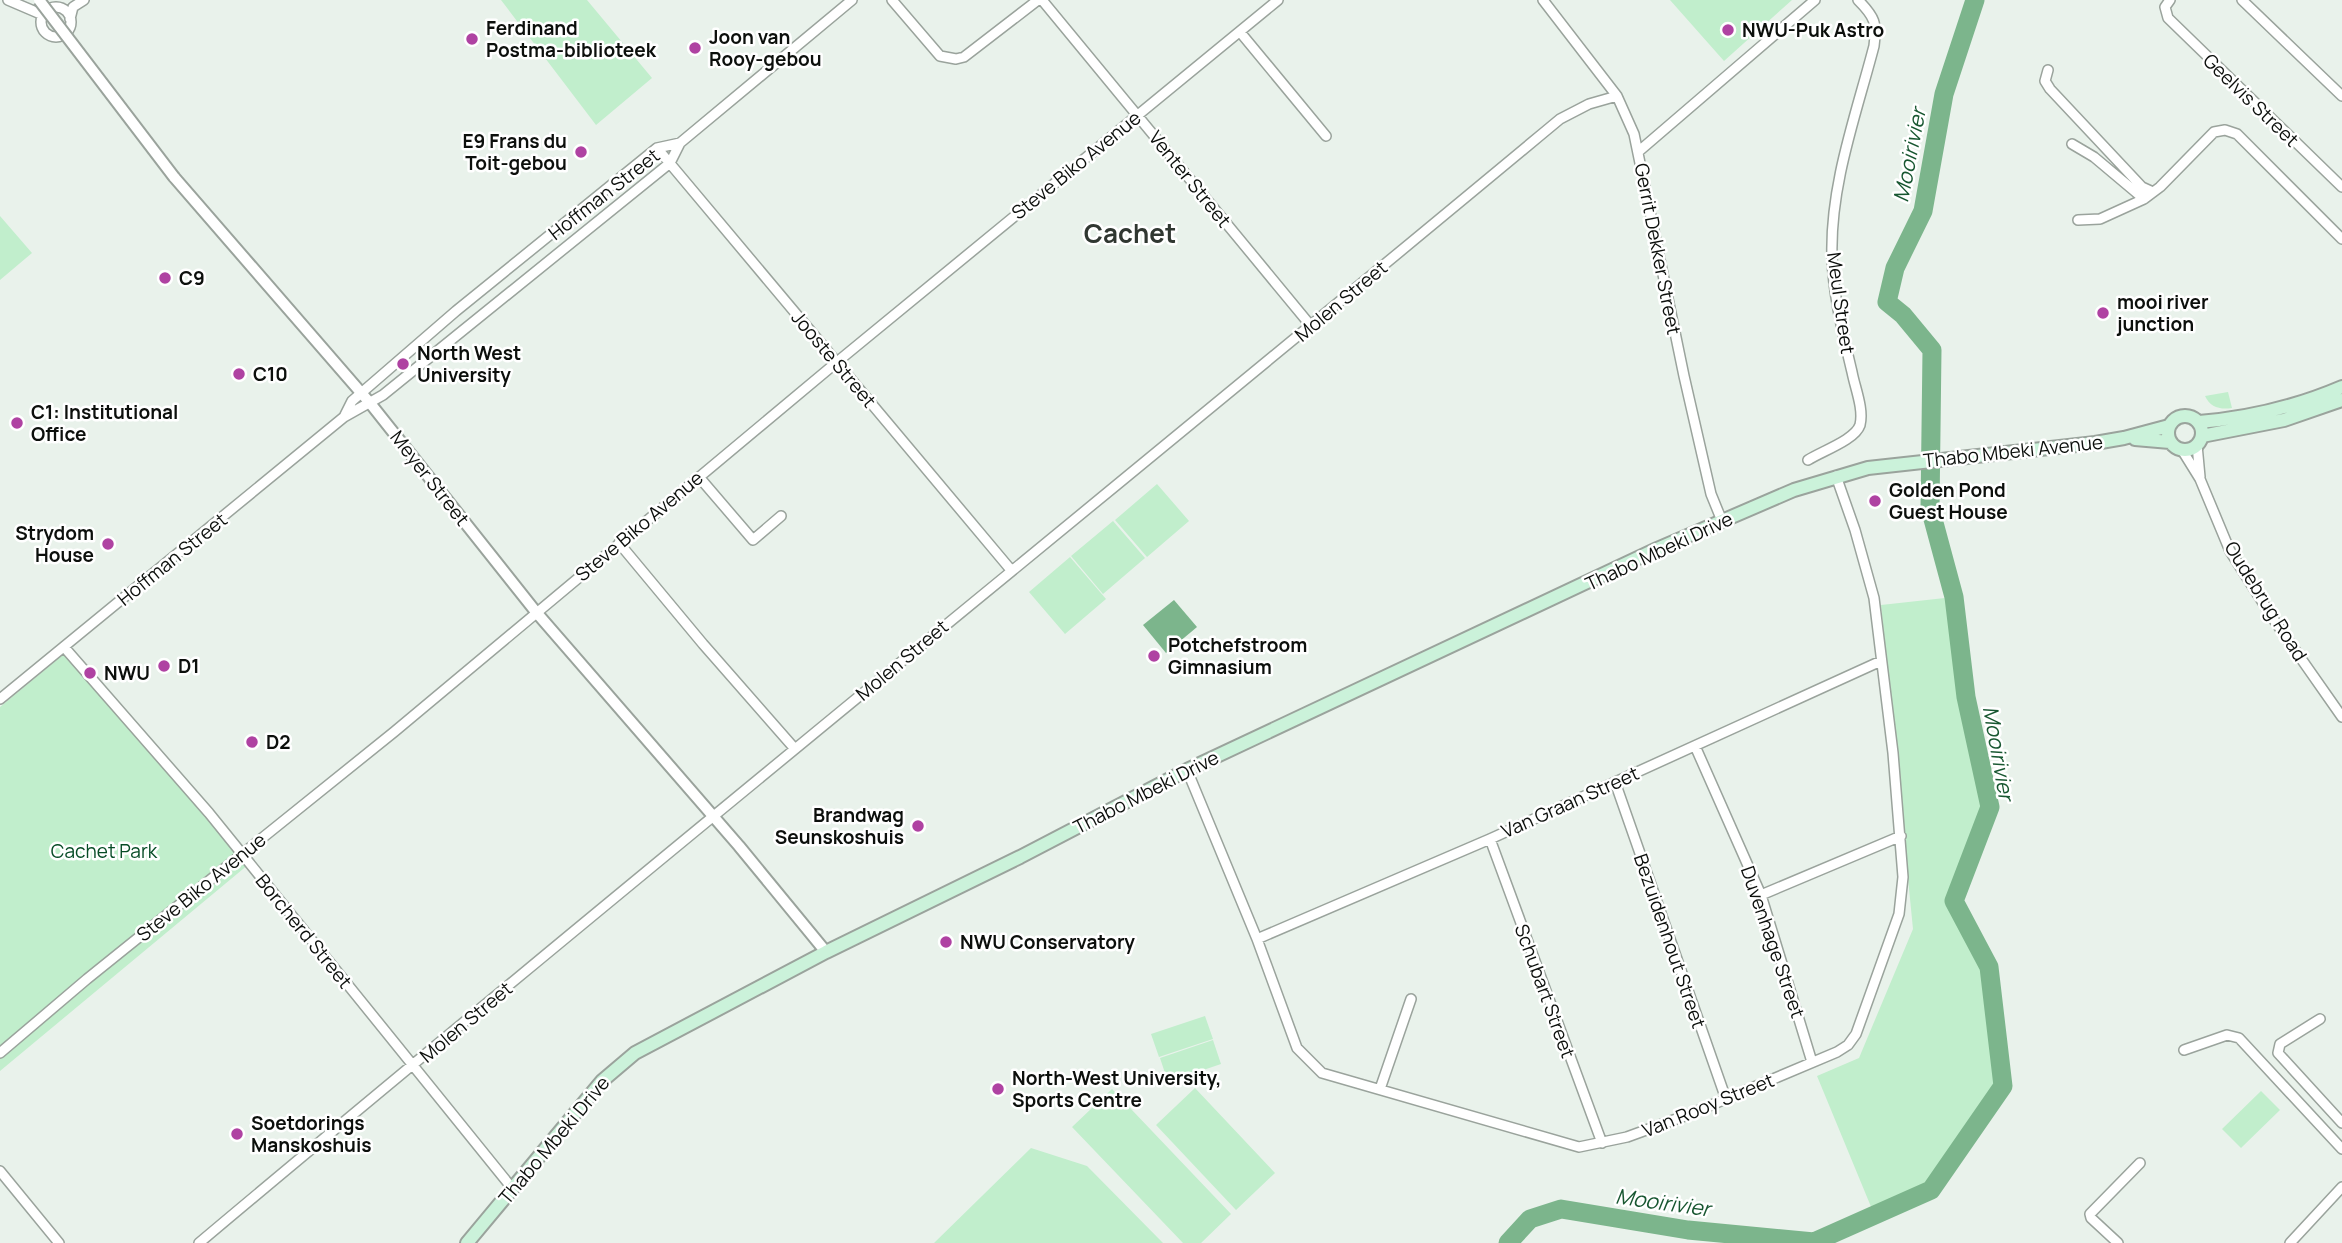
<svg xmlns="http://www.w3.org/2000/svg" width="2342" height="1243" font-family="Manrope,sans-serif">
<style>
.green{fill:#c1eecc}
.water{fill:#7cb58c}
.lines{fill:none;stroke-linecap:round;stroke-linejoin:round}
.river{stroke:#7cb58c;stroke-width:19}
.minor-casing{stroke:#9aa39c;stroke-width:12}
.tertiary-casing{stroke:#9aa39c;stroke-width:14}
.secondary-casing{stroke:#9aa39c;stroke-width:16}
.minor{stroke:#fff;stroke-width:9}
.tertiary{stroke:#fff;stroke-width:10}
.secondary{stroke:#cbf2da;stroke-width:12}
.tertiary-bridge-casing{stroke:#9aa39c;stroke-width:14;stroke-linecap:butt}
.tertiary-bridge{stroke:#fff;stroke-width:10}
.poi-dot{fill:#af42a2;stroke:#fff;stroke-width:2.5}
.labels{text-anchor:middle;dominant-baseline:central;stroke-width:5;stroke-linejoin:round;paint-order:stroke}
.poi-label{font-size:19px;font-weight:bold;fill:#0c0f0c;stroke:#fff;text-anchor:start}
.street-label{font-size:19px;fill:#0c0f0c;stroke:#fff}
.park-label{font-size:19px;fill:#074c26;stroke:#fff}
.water-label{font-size:21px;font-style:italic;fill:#185731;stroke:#fff}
.district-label{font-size:26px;font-weight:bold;fill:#303731;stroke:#fff}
</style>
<rect width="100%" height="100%" fill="#e9f2eb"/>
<path class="green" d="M501,0H587L652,78L596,125Z
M1670,0H1792L1724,61Z
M0,216L32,253L0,280Z
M2228,392L2232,408C2220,410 2210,407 2205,396Z
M1157,484L1189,521L1147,557L1115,520Z
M1113,521L1145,558L1103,594L1071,556Z
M1070,557L1106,599L1065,634L1029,592Z
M1954,597L1966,697L1990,807L1954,901L1989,967L2003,1086L1931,1190L1874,1214L1817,1076L1859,1058L1913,929L1881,605Z
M70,649L249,864L0,1071V707Z
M1205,1016L1213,1039L1159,1057L1151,1034Z
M1213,1040L1221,1064L1168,1082L1160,1058Z
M1195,1088L1275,1173L1236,1210L1156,1125Z
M1112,1089L1231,1214L1201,1243H1183L1072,1127Z
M2261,1091L2280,1110L2241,1148L2222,1129Z
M1031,1148L1087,1166L1163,1243H934Z"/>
<path class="water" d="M1174,600L1197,627L1166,653L1143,625Z"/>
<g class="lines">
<path class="river" d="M1508,1243L1530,1219L1561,1209L1688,1230L1814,1242L1931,1190L2003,1086L1989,967L1954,901L1990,807L1966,697L1954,597L1930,508L1932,350L1903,315L1887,302L1895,268L1923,211L1944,94L1975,0"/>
<defs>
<path id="minor" d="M8,0L43,15
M892,0L940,56L956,59L964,57L1038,0
M1042,0L1311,326
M1543,0L1617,96L1634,134L1684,376L1711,494L1722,521
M2170,0L2165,7L2168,18L2342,187
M2242,0L2342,96
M41 22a15 15 0 1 1 30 0a15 15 0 1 1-30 0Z
M70,19L73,7L84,0
M1240,32L1326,136
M2048,70L2045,81L2050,89L2142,187L2153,192
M2072,144L2094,157L2144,199
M657,148L1011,570
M1638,152L1815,0
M2078,220L2100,219L2144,199L2160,187L2214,132L2225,130L2237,134L2342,239
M345,415L352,401L456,311L657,148L680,143
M2197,445L2200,477
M2182,450L2200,479L2230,551L2274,620L2342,717
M1808,460C1822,451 1855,440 1860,425C1864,409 1855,388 1852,372C1843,334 1833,295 1832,256C1830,185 1856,115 1874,46C1877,23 1875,17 1858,0
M699,477L753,540L781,516
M619,543L703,644L795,749
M64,647L209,813L512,1188
M0,699L344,417L383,395L670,163L680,143L852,0
M1695,746L1761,895L1812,1062
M1187,770L1257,939L1297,1048L1322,1073L1579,1147L1627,1137L1690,1114L1837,1052L1848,1045L1856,1034L1899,914L1903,877L1893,753L1874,598L1855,530L1836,476
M1615,782L1726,1099
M1490,839L1602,1143
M1761,895L1901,836
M1257,939L1490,839L1881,661
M2320,1019L2280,1044L2278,1053L2342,1123
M2184,1050L2227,1035L2239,1038L2342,1149
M0,1053L87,979L394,732L837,362L1278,0
M1380,1089L1411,999
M0,1171L59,1243
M199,1243C650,864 1108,495 1560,119L1589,104L1617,96
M2118,1243L2091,1218L2090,1214L2140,1163
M2290,1243L2342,1187"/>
<path id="tertiary" d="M174,177L370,403L536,612L739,846L826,952"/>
<path id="secondary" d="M2168 433a17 17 0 1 1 34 0a17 17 0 1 1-34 0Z
M2199,422C2250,418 2295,407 2342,387
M2202,436L2284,420L2342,400
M2135,439L2170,442
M467,1243L602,1081L635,1053L826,952L1020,857L1187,770L1657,549L1794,490L1868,468L2095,443L2124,438L2169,426"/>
</defs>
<use href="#minor" class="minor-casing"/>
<use href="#tertiary" class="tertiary-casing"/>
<use href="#secondary" class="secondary-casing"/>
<use href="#minor" class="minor"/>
<use href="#tertiary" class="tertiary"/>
<use href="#secondary" class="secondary"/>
<defs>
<path id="tertiary-bridge" d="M39,0L174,177"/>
</defs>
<use href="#tertiary-bridge" class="tertiary-bridge-casing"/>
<use href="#tertiary-bridge" class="tertiary-bridge"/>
</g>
<g class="poi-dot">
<circle cx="1728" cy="30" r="7"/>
<circle cx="472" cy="39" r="7"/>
<circle cx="695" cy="48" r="7"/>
<circle cx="581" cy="152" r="7"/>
<circle cx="165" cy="278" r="7"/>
<circle cx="2103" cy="313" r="7"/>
<circle cx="403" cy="364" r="7"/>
<circle cx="239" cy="374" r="7"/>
<circle cx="17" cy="423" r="7"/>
<circle cx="1875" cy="501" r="7"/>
<circle cx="108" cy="544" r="7"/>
<circle cx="1154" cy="656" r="7"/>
<circle cx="164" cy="666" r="7"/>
<circle cx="90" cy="673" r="7"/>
<circle cx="252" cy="742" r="7"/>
<circle cx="918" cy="826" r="7"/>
<circle cx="946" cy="942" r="7"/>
<circle cx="998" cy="1089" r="7"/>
<circle cx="237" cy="1134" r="7"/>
</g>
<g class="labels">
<g class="poi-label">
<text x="486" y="28">Ferdinand<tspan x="486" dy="22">Postma-biblioteek</tspan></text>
<text x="1742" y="30">NWU-Puk Astro</text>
<text x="709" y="37">Joon van<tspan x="709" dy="22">Rooy-gebou</tspan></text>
<text x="567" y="141" text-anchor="end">E9 Frans du<tspan x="567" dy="22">Toit-gebou</tspan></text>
<text x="179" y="278">C9</text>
<text x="2117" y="302">mooi river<tspan x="2117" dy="22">junction</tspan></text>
<text x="417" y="353">North West<tspan x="417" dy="22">University</tspan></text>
<text x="253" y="374">C10</text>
<text x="31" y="412">C1: Institutional<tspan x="31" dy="22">Office</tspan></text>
<text x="1889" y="490">Golden Pond<tspan x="1889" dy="22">Guest House</tspan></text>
<text x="94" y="533" text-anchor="end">Strydom<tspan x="94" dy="22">House</tspan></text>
<text x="1168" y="645">Potchefstroom<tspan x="1168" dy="22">Gimnasium</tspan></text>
<text x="178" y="666">D1</text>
<text x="104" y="673">NWU</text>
<text x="266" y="742">D2</text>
<text x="904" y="815" text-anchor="end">Brandwag<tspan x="904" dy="22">Seunskoshuis</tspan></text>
<text x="960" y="942">NWU Conservatory</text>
<text x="1012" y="1078">North-West University,<tspan x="1012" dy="22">Sports Centre</tspan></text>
<text x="251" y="1123">Soetdorings<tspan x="251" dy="22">Manskoshuis</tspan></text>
</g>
<g class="street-label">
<text transform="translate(2251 100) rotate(44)">Geelvis Street</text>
<text transform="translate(1076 165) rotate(-39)">Steve Biko Avenue</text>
<text transform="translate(1190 179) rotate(51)">Venter Street</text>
<text transform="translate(604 194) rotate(-38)">Hoffman Street</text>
<text transform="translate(1658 249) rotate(79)">Gerrit Dekker Street</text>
<text transform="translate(1341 301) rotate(-40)">Molen Street</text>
<text transform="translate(1841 303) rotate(82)">Meul Street</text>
<text transform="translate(834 359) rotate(50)">Jooste Street</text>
<text transform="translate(2013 451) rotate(-6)">Thabo Mbeki Avenue</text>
<text transform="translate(430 478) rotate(52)">Meyer Street</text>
<text transform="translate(639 526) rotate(-40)">Steve Biko Avenue</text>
<text transform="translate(1659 551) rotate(-25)">Thabo Mbeki Drive</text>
<text transform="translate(172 559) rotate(-39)">Hoffman Street</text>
<text transform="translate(2266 601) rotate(58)">Oudebrug Road</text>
<text transform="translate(902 660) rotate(-40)">Molen Street</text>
<text transform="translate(1146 792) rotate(-27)">Thabo Mbeki Drive</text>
<text transform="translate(1570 802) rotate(-24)">Van Graan Street</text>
<text transform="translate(201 887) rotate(-39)">Steve Biko Avenue</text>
<text transform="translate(304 931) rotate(51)">Borcherd Street</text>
<text transform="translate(1670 941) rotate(71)">Bezuidenhout Street</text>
<text transform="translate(1773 942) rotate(71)">Duvenhage Street</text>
<text transform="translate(1545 991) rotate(70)">Schubart Street</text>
<text transform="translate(466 1022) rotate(-40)">Molen Street</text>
<text transform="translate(1708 1105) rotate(-22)">Van Rooy Street</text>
<text transform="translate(554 1140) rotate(-50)">Thabo Mbeki Drive</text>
</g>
<g class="park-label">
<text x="104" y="851">Cachet Park</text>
</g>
<g class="water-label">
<text transform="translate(1909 155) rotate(-79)">Mooirivier</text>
<text transform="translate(1999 753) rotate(80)">Mooirivier</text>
<text transform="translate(1663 1202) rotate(8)">Mooirivier</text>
</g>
<g class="district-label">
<text x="1130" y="233">Cachet</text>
</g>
</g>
</svg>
